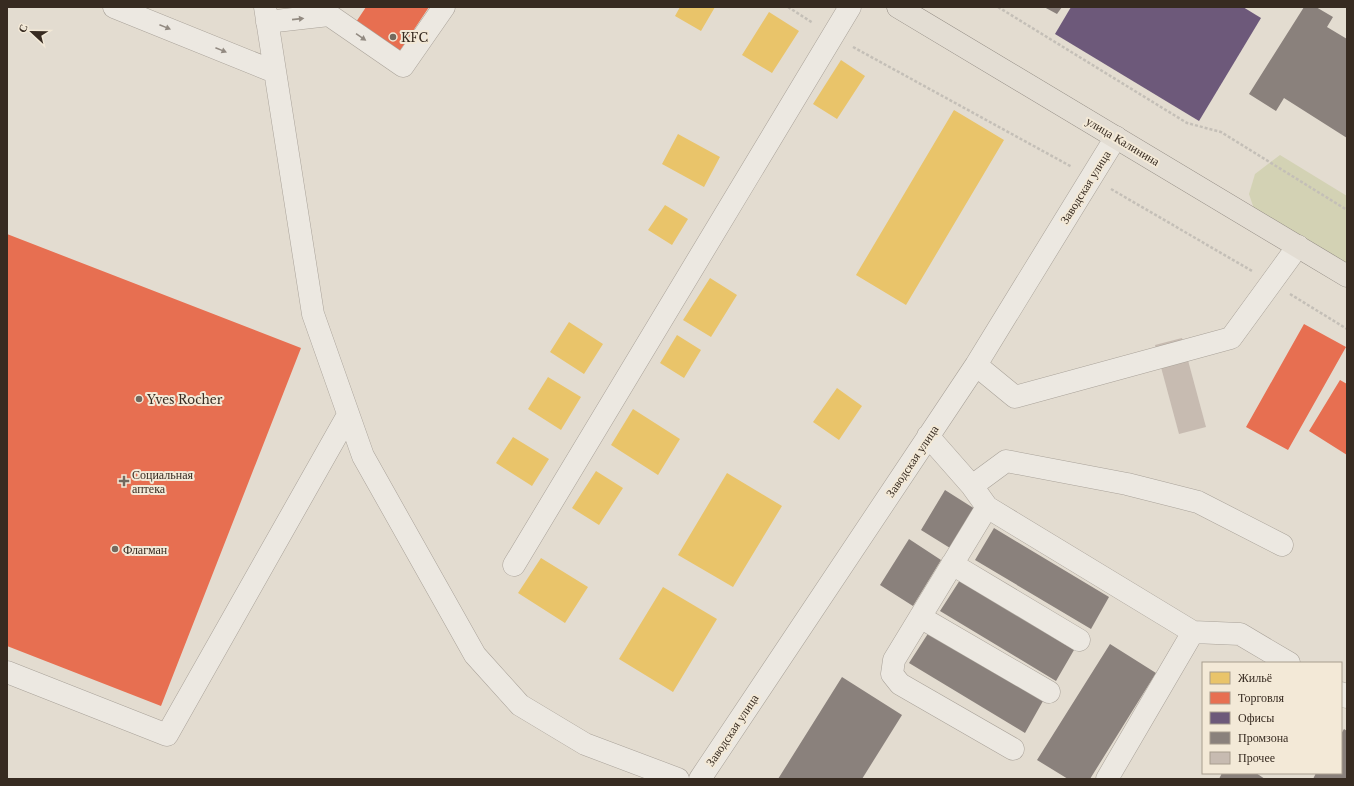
<svg xmlns="http://www.w3.org/2000/svg" width="1354" height="786" font-family="'Libre Baskerville',serif">
<style>
.green{fill:#d3d2b4}
.homes{fill:#e9c46a}
.shops{fill:#e76f51}
.offices{fill:#6d597a}
.industry{fill:#8a817c}
.building{fill:#c7bbb1}
.lines{fill:none;stroke-linecap:round;stroke-linejoin:round}
.minor-casing{stroke:#a9a299;stroke-width:23}
.major-casing{stroke:#8e877f;stroke-width:23}
.path{stroke:#c4bfb7;stroke-width:2.5;stroke-dasharray:3 2;stroke-linecap:butt}
.minor{stroke:#ece8e1;stroke-width:22}
.major{stroke:#e3ddd3;stroke-width:22}
.oneway{fill:#928a81}
.poi-dot{fill:#73695e;stroke:#f3e9d7;stroke-width:1.5}
.labels{text-anchor:middle;dominant-baseline:central;stroke-width:4;stroke-linejoin:round;paint-order:stroke}
.poi-label{font-size:12px;fill:#372b21;stroke:#f3e9d7;text-anchor:start}
.street-label{font-size:12px;fill:#372b21;stroke:#f3e9d7}
</style>
<rect width="100%" height="100%" fill="#e3dcd0"/>
<path class="green" d="M1280,155L1347,196V268L1255,212L1249,194L1255,174Z"/>
<path class="homes" d="M680,7H715L701,31L675,16Z
M769,12L799,31L772,73L742,55Z
M841,60L865,76L837,119L813,104Z
M954,110L1004,140L906,305L856,275Z
M678,134L720,157L704,187L662,164Z
M665,205L688,219L672,245L648,230Z
M710,278L737,295L711,337L683,320Z
M569,322L603,344L584,374L550,352Z
M677,335L701,350L684,378L660,363Z
M548,377L581,397L561,430L528,409Z
M837,388L862,406L839,440L813,422Z
M633,409L680,439L658,475L611,445Z
M513,437L549,459L532,486L496,463Z
M596,471L623,488L599,525L572,508Z
M727,473L782,506L733,587L678,555Z
M541,558L588,587L565,623L518,593Z
M663,587L717,619L673,692L619,659Z"/>
<path class="shops" d="M366,7H429L399,52L356,22Z
M7,234L301,348L161,706L7,646Z
M1304,324L1346,347L1288,450L1246,427Z
M1340,380L1347,384V455L1309,431Z"/>
<path class="offices" d="M1071,7H1243L1261,18L1199,121L1055,34Z"/>
<path class="industry" d="M1044,7H1062L1057,14Z
M1304,7H1316L1333,17L1327,27L1347,39V138L1284,98L1276,111L1249,94Z
M945,490L975,509L950,548L921,530Z
M994,528L1109,597L1091,629L975,560Z
M909,539L941,560L913,606L880,585Z
M960,580L1074,650L1056,681L940,611Z
M929,632L1043,701L1025,733L909,663Z
M1110,644L1156,673L1090,779H1068L1037,760Z
M842,677L902,715L862,779H778Z
M1344,729L1347,731V779H1313L1316,773H1341V734Z
M1222,773H1256L1265,779H1219Z"/>
<path class="building" d="M1182,338L1206,427L1179,434L1155,345Z"/>
<g class="lines">
<defs>
<path id="minor" d="M114,7L275,72
M265,7L313,314L363,456L475,655L520,705L585,744L678,779
M267,22L329,15L403,66L444,7
M976,365L1015,397L1231,338L1298,246
M928,436L972,486L987,507L894,660L892,674L900,684L1013,749
M972,486L1006,461L1127,484L1198,502L1282,545
M987,507L1193,632L1107,779
M952,564L1079,640
M514,565L850,7
M920,617L1049,692
M1193,632L1240,634L1289,663
M7,672L167,735L348,415
M1341,693L1347,697
M700,779L976,365L1116,137"/>
<path id="major" d="M898,7L1347,276"/>
</defs>
<use href="#minor" class="minor-casing"/>
<use href="#major" class="major-casing"/>
<path class="path" d="M788,7L813,23
M998,7L1187,123L1221,132L1347,210
M853,47L1072,167
M1111,189L1252,271
M1290,294L1347,329"/>
<use href="#minor" class="minor"/>
<use href="#major" class="major"/>
</g>
<defs><path id="oneway-solid" d="M-6-.8H1V-3.2L6.5 0L1 3.2V.8H-6Z"/></defs>
<g class="oneway">
<use href="#oneway-solid" transform="translate(298 19) rotate(-6)"/>
<use href="#oneway-solid" transform="translate(165 27) rotate(22)"/>
<use href="#oneway-solid" transform="translate(361 37) rotate(34)"/>
<use href="#oneway-solid" transform="translate(221 50) rotate(22)"/>
</g>
<g class="poi-dot">
<circle cx="393" cy="37" r="4"/>
<circle cx="139" cy="399" r="4"/>
<path d="M122 475h4v4h4v4h-4v4h-4v-4h-4v-4h4z"/>
<circle cx="115" cy="549" r="4"/>
</g>
<g class="labels">
<g class="poi-label">
<text x="401" y="37">KFC</text>
<text x="147" y="399">Yves Rocher</text>
<text x="132" y="474">Социальная<tspan x="132" dy="14">аптека</tspan></text>
<text x="123" y="549">Флагман</text>
</g>
<g class="street-label">
<text transform="translate(1123 141) rotate(31)">улица Калинина</text>
<text transform="translate(1085 187) rotate(-58)">Заводская улица</text>
<text transform="translate(912 461) rotate(-56)">Заводская улица</text>
<text transform="translate(732 730) rotate(-56)">Заводская улица</text>
</g>
</g>
<rect width="1354" height="786" fill="none" stroke="#372b21" stroke-width="16"/>
<rect x="1202" y="662" width="140" height="112" fill="#f3e9d7" stroke="#a89d8e"/>
<rect x="1210" y="672" width="20" height="12" fill="#e9c46a" stroke="#a89d8e"/>
<text x="1238" y="682" font-size="12" fill="#372b21">Жильё</text>
<rect x="1210" y="692" width="20" height="12" fill="#e76f51" stroke="#a89d8e"/>
<text x="1238" y="702" font-size="12" fill="#372b21">Торговля</text>
<rect x="1210" y="712" width="20" height="12" fill="#6d597a" stroke="#a89d8e"/>
<text x="1238" y="722" font-size="12" fill="#372b21">Офисы</text>
<rect x="1210" y="732" width="20" height="12" fill="#8a817c" stroke="#a89d8e"/>
<text x="1238" y="742" font-size="12" fill="#372b21">Промзона</text>
<rect x="1210" y="752" width="20" height="12" fill="#c7bbb1" stroke="#a89d8e"/>
<text x="1238" y="762" font-size="12" fill="#372b21">Прочее</text>
<g transform="translate(32 32) rotate(292)" stroke="#f3e9d7" stroke-width="3" paint-order="stroke">
<path d="M0-3L7 15L0 10L-7 15Z" fill="#372b21"/>
<text y="-6" font-size="11" font-weight="bold" text-anchor="middle" fill="#372b21">С</text>
</g>
</svg>
